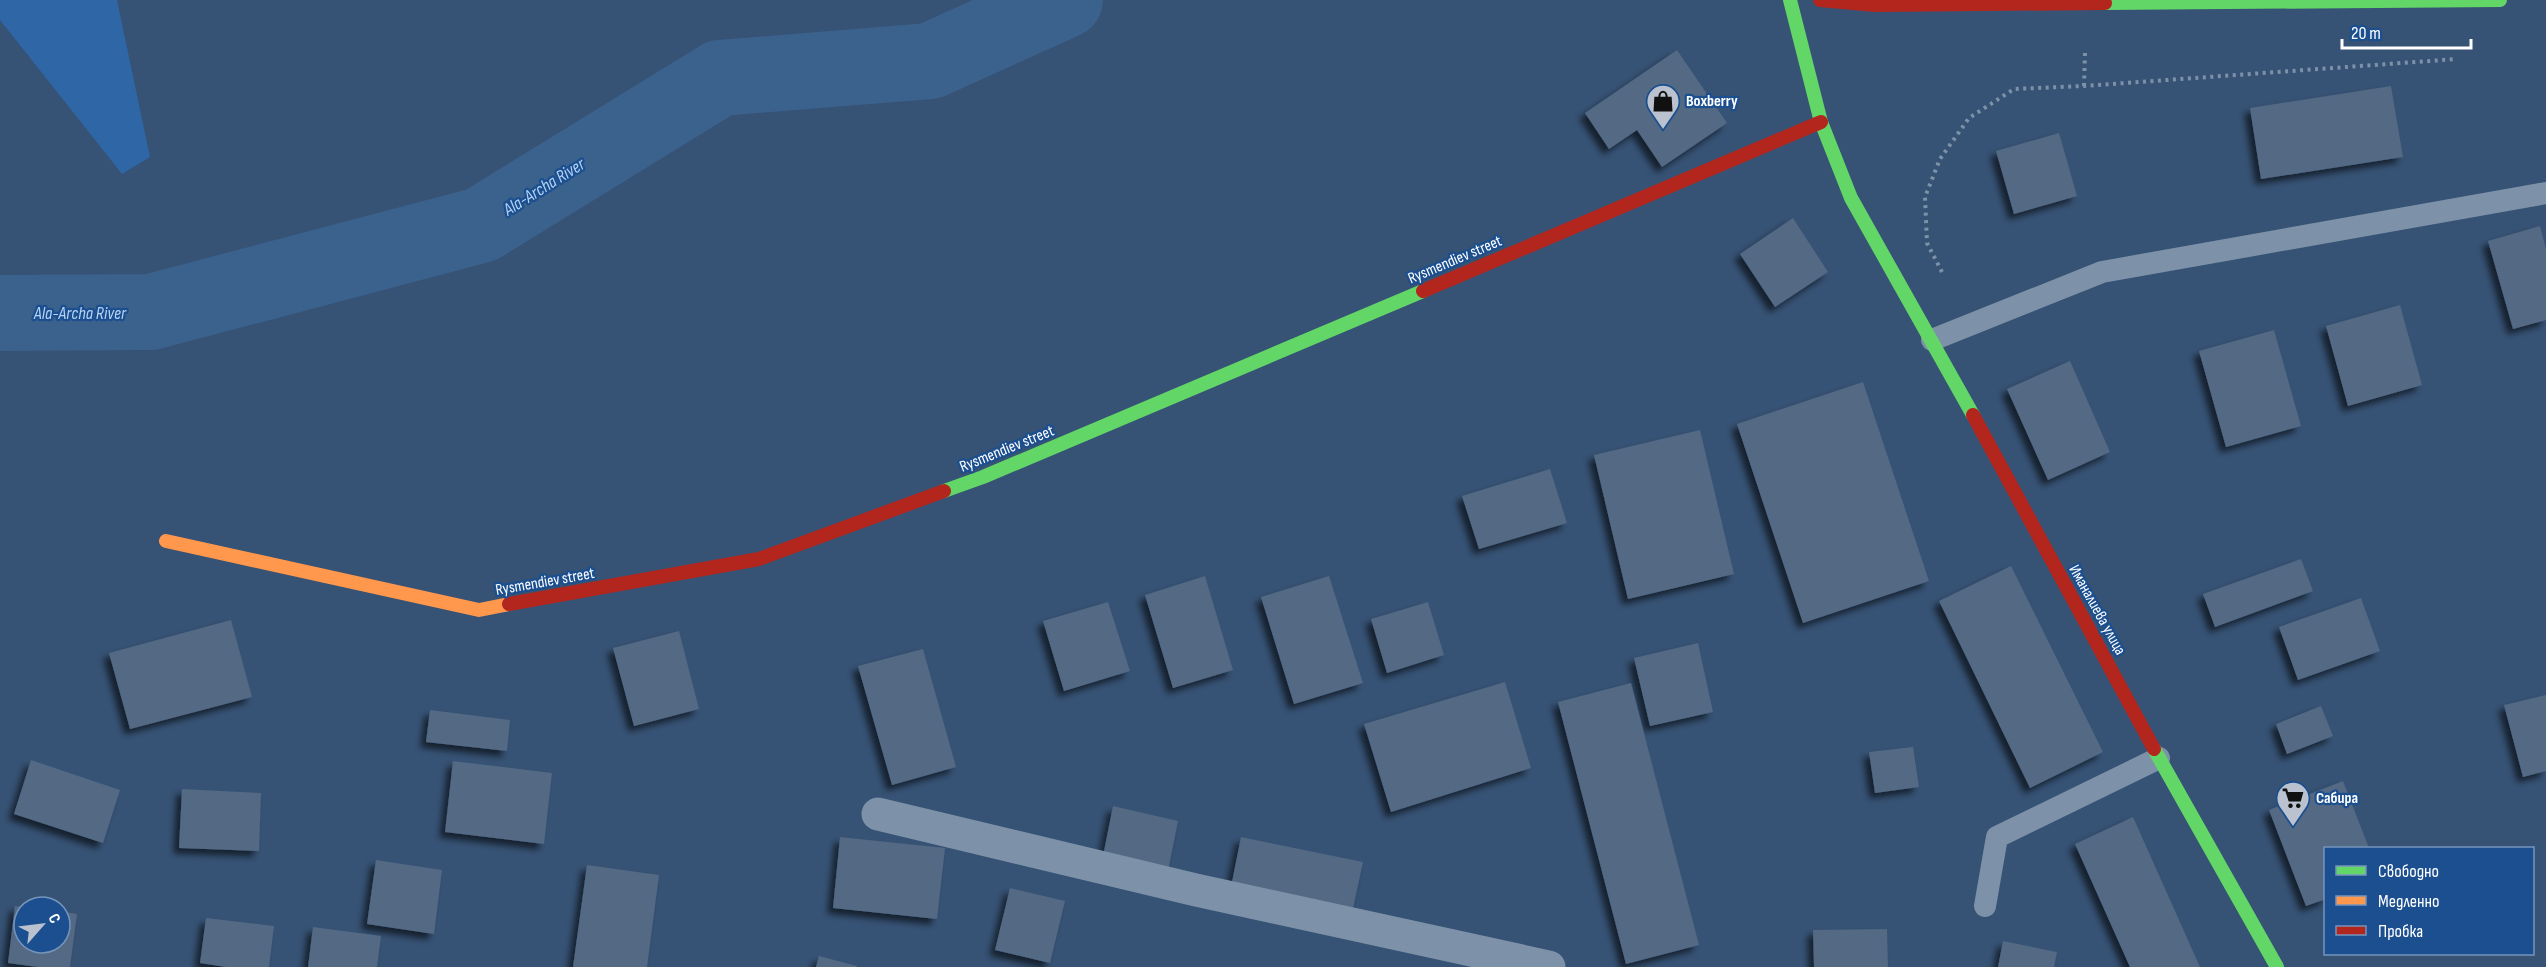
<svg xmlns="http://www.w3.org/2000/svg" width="2546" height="967" font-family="'Sofia Sans Condensed',sans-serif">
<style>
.green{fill:#2f66a5}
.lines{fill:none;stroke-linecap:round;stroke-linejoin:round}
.river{stroke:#3b618d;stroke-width:76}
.building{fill:#526984;filter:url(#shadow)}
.path{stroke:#7d92a8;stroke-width:4;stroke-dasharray:3 4.5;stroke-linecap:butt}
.lane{stroke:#7d92a8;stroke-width:22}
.street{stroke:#7d92a8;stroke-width:33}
.fast{stroke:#63d668;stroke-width:14}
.slow{stroke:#ff974d;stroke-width:14}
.jam{stroke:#b3261e;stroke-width:14}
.labels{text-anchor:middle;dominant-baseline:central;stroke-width:4.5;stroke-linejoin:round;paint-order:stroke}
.poi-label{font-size:16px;font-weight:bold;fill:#fff;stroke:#1b4f8f;text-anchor:start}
.street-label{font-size:16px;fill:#fff;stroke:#1b4f8f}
.water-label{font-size:18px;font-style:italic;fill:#b5d3f5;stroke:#1b4f8f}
</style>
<defs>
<filter id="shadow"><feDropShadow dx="-5.5" dy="5.5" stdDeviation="3" flood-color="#0009"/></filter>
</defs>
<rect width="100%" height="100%" fill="#365274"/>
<path class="green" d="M0,0H117L150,157L122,174L0,20Z"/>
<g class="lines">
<path class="river" d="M0,313L151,312L481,225L720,78L930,61L1065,0"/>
</g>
<path class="building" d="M1677,50L1727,123L1662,167L1637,130L1609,149L1585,113Z
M2391,86L2403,157L2261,179L2250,108Z
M2059,133L2077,196L2014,214L1996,151Z
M1793,218L1828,272L1775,307L1740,254Z
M2540,226L2546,249V320L2513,329L2488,241Z
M2400,305L2422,385L2348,406L2326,326Z
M2274,330L2301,426L2226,447L2199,351Z
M2070,361L2110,452L2048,480L2007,389Z
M1863,382L1929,581L1803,623L1737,424Z
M1700,430L1734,574L1628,599L1594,455Z
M1550,469L1567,523L1479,549L1462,496Z
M2301,559L2313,591L2215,627L2203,594Z
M2011,566L2103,752L2030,788L1939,601Z
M1205,576L1233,670L1173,688L1145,595Z
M1329,576L1363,683L1294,704L1261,597Z
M2361,598L2380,651L2298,680L2279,627Z
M1108,602L1130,671L1064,691L1043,621Z
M1428,602L1444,655L1387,673L1371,619Z
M231,620L252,697L130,729L109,653Z
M679,631L699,709L634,726L613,648Z
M1698,643L1713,712L1650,726L1634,658Z
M923,649L956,767L892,785L858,666Z
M1505,682L1531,768L1391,812L1364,724Z
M1631,683L1699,945L1626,964L1558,702Z
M2546,695V771L2523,777L2504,705Z
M2321,706L2333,736L2287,754L2276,724Z
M430,710L510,720L507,751L426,742Z
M1913,747L1919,787L1875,793L1869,752Z
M31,760L120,790L103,843L14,814Z
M453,761L552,773L544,844L445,832Z
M2343,781L2369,848H2326V899L2306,906L2269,810Z
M182,789L261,793L259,851L179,848Z
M1113,806L1178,821L1167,876L1102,861Z
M2133,817L2200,967H2130L2075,844Z
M840,837L945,848L937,919L833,908Z
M1241,837L1363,862L1352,913L1231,887Z
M376,860L442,870L434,934L367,924Z
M587,865L659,875L647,967H573Z
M1010,888L1065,901L1050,963L995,950Z
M15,906L24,907V943H60V911L77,914L70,967H38L8,963Z
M206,918L274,926L269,967H226L200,963Z
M313,927L381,936L377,967H308Z
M1887,929L1888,967H1814L1813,930Z
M2003,941L2057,952L2054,967H1998Z
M819,956L857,966V967H816Z"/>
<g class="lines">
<path class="path" d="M2084,86L2085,53
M1942,272L1927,243L1925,197L1940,159L1969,118L2014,89L2084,86L2457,59"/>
<path class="lane" d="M1932,340L2102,272L2546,193
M1985,906L1997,837L2159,758"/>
<path class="street" d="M878,814L1196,890L1549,967"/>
<path class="fast" d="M1790,0L1821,122L1851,198L1973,415
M2105,3L2500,0
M944,491L983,477L1423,291
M2154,749L2277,967"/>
<path class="slow" d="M166,541L479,610L509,604"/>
<path class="jam" d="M1820,0L1875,5L2105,3
M1423,291L1821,122
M1973,415L2154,749
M509,604L759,559L944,491"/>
</g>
<defs>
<symbol id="shop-pin" viewBox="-11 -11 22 30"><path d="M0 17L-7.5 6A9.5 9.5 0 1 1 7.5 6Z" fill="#b9c2ce" stroke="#1b4f8f"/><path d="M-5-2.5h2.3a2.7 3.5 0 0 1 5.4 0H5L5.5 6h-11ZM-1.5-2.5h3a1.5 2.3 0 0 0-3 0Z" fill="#111"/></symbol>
<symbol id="supermarket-pin" viewBox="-11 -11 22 30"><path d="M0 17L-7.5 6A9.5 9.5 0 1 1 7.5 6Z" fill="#b9c2ce" stroke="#1b4f8f"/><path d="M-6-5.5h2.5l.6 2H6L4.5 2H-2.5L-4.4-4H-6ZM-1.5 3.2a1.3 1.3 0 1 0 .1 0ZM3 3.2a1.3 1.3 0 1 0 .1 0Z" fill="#111"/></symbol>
</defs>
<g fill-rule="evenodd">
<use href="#shop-pin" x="1644" y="82" width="38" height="52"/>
<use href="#supermarket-pin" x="2274" y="779" width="38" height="52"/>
</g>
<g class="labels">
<g class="poi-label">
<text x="1686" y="101">Boxberry</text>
<text x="2316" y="798">Сабира</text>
</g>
<g class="street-label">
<text transform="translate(1455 260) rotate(-23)">Rysmendiev street</text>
<text transform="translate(1007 449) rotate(-22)">Rysmendiev street</text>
<text transform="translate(545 582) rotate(-10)">Rysmendiev street</text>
<text transform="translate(2097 610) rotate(61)">Иманалиева улица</text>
</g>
<g class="water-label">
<text transform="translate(544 187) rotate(-32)">Ala-Archa River</text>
<text x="80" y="313">Ala-Archa River</text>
</g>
</g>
<rect x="2324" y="847" width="210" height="108" fill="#1b4f8f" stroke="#7695bc" stroke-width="1.5"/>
<rect x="2336" y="866" width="30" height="9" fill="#63d668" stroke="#7695bc" stroke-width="1.5"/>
<text x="2378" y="877" font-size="18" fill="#ffffff">Свободно</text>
<rect x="2336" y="896" width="30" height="9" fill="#ff974d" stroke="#7695bc" stroke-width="1.5"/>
<text x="2378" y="907" font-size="18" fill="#ffffff">Медленно</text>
<rect x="2336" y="926" width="30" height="9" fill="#b3261e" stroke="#7695bc" stroke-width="1.5"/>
<text x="2378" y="937" font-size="18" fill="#ffffff">Пробка</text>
<g transform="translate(42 925) rotate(62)"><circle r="28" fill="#1b4f8f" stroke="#7695bc" stroke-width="1.5"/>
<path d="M0-4.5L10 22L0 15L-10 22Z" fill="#b9c2ce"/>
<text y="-9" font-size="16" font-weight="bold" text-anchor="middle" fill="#ffffff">С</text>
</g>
<path d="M2342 39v9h129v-9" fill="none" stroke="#ffffff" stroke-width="3"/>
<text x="2351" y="39" font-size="18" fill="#ffffff" stroke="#1b4f8f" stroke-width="4.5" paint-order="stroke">20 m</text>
</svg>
